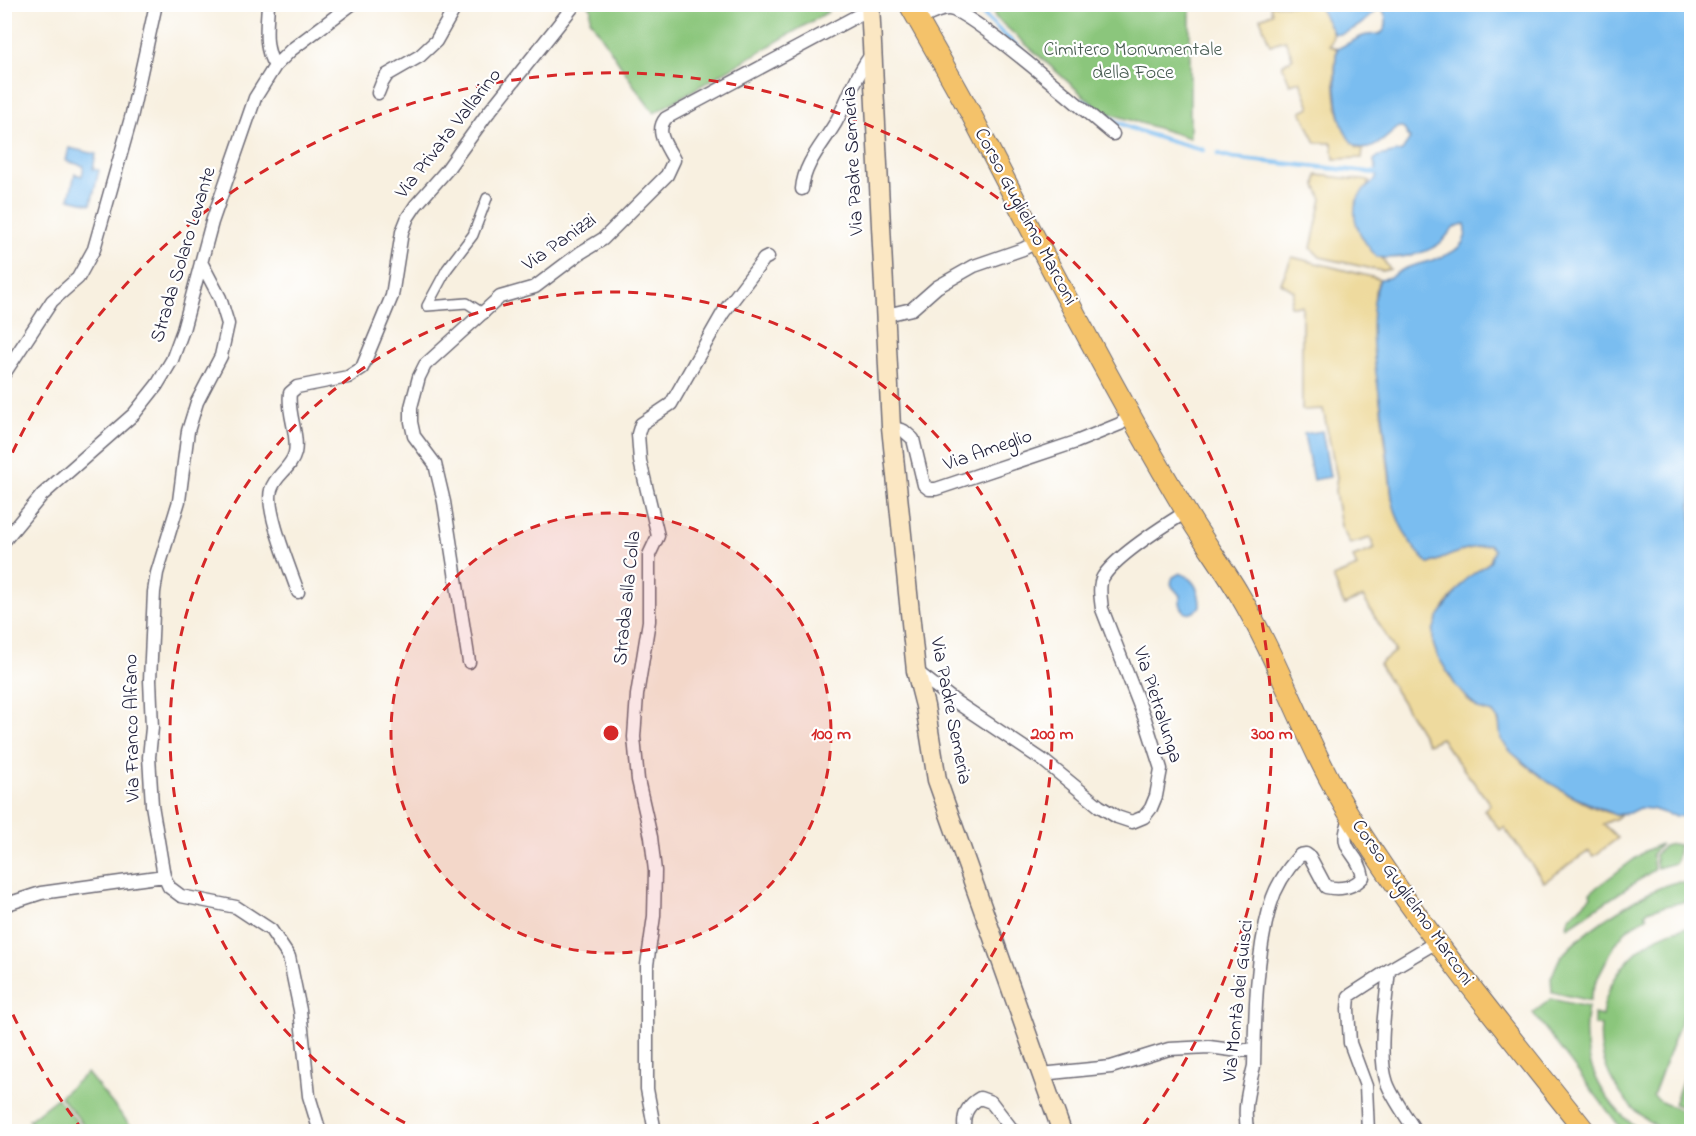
<svg xmlns="http://www.w3.org/2000/svg" width="1696" height="1136" font-family="'Indie Flower',sans-serif">
<style>
.green{fill:#8bc67b;stroke:#56745b;stroke-width:1.5}
.sand{fill:#eeda9e;stroke:#887e6c;stroke-width:1.5}
.water{fill:#7abdf0;stroke:#4e7096;stroke-width:1.5}
.lines{fill:none;stroke-linecap:round;stroke-linejoin:round}
.stream{stroke:#7abdf0;stroke-width:4.5}
.pedestrian-casing{stroke:#6d6a75;stroke-width:12}
.minor-casing{stroke:#6d6a75;stroke-width:15}
.secondary-casing{stroke:#6d6a75;stroke-width:21}
.primary-casing{stroke:#6d6a75;stroke-width:22}
.pedestrian{stroke:#fff;stroke-width:9}
.minor{stroke:#fff;stroke-width:12}
.secondary{stroke:#fbe7c3;stroke-width:18}
.primary{stroke:#f4c26a;stroke-width:20}
.ring{fill:none;stroke:#d62828;stroke-width:3;stroke-dasharray:10 8}
.labels{text-anchor:middle;dominant-baseline:central;stroke-width:4.5;stroke-linejoin:round;paint-order:stroke}
.park-label{font-size:20px;fill:#475b51;stroke:#fff}
.street-label{font-size:20px;fill:#22223b;stroke:#fff}
.centre{fill:#d62828;stroke:#fff;stroke-width:3}
.ring-label{font-size:18px;text-anchor:middle;font-weight:bold;fill:#d62828;stroke:#fff;stroke-width:4.5;stroke-linejoin:round;paint-order:stroke}
</style>
<rect width="100%" height="100%" fill="#fff"/>
<filter id="ink" filterUnits="userSpaceOnUse"><feTurbulence type="fractalNoise" baseFrequency=".0167" numOctaves="2"/><feDisplacementMap in="SourceGraphic" scale="12" xChannelSelector="R" yChannelSelector="G"/><feConvolveMatrix kernelMatrix="1 2 1 2 8 2 1 2 1" color-interpolation-filters="sRGB"/></filter>
<filter id="wash" filterUnits="userSpaceOnUse"><feTurbulence type="fractalNoise" baseFrequency=".008" numOctaves="4" result="noise"/><feDisplacementMap in="SourceGraphic" scale="24" xChannelSelector="R" yChannelSelector="G"/><feGaussianBlur stdDeviation="1.35" result="paint"/><feColorMatrix in="noise" values="0 0 0 0 0 0 0 0 0 0 0 0 0 0 0 0 0 1.4 0 .05"/><feComposite in="paint" operator="in"/></filter>
<g filter="url(#wash)">
<rect width="100%" height="100%" fill="#f8f0e0"/>
<path class="green" d="M823,4L828,12L654,113L639,93L590,19L591,8L588,5Z
M994,5H1190V138L1101,111L995,17Z
M1661,844L1652,854L1654,870L1577,921L1568,927L1567,926L1569,918L1591,896L1590,893L1597,887L1645,851Z
M1672,844L1679,845L1676,863L1657,868L1655,855L1664,846Z
M1677,882L1691,883V900L1650,910L1645,913L1647,917C1641,921 1633,925 1627,930C1614,942 1593,984 1590,1001L1552,992L1551,977C1555,971 1556,963 1561,957C1581,932 1646,889 1677,882Z
M1691,927V993L1653,1096L1661,1102L1691,1115V1131C1684,1132 1675,1133 1668,1131C1627,1116 1596,1068 1601,1026L1594,1024V1014L1602,1016C1608,971 1646,932 1691,927Z
M1551,999L1588,1007C1578,1056 1601,1103 1641,1131H1623L1533,1013Z
M1691,1056V1111L1674,1104Z
M87,1073L135,1131H89L60,1096Z
M57,1098L85,1131H38L29,1120Z"/>
<path class="sand" d="M1270,5H1318C1323,17 1340,33 1329,45L1337,49C1333,73 1333,105 1344,128C1347,135 1353,141 1357,148L1363,149L1362,158L1334,159L1332,143H1316L1301,111L1310,107L1300,81L1290,84L1282,65L1293,58L1285,40L1270,45L1260,18L1272,13Z
M1317,175L1370,181L1361,197L1367,239L1390,269L1382,271L1320,257L1311,248L1322,199L1316,186Z
M1292,257L1380,279L1375,291L1374,307V352L1392,498L1429,564L1463,550L1489,544L1495,550L1490,562C1468,576 1431,613 1433,641C1433,651 1441,660 1446,670C1451,680 1467,702 1478,708C1483,712 1490,710 1495,715C1500,720 1498,725 1500,731C1502,737 1507,747 1511,751C1527,770 1597,817 1621,814L1617,818L1603,824L1618,838L1594,856L1589,851L1544,882L1504,827L1500,830L1484,810L1490,804L1449,750L1441,738L1428,744L1379,664L1395,651L1363,597L1344,605L1333,577L1357,567L1353,557L1375,549L1370,538L1350,544L1341,526L1335,491L1337,477L1323,409L1302,410V306H1290L1294,291L1281,283Z"/>
<path class="water" d="M1318,5H1691V818L1670,815L1652,809L1639,808L1629,813L1615,815L1574,797L1548,782L1511,752L1501,740L1499,721L1493,713L1478,709L1456,686L1437,655L1433,643V631L1438,617L1456,592L1466,579L1490,562L1494,550L1489,544L1463,550L1429,564C1410,546 1397,523 1392,498C1390,473 1387,449 1384,425C1378,381 1363,321 1380,279C1394,279 1396,271 1409,267C1430,260 1473,255 1465,224C1451,225 1449,236 1439,244C1424,255 1395,260 1377,257C1361,240 1344,212 1363,191C1368,185 1377,182 1377,173C1377,169 1374,165 1374,160L1379,156L1402,151L1410,139L1404,129L1399,127C1390,133 1380,146 1369,148C1334,155 1333,70 1337,49C1345,45 1354,40 1363,36C1369,34 1372,35 1378,34C1389,32 1387,17 1383,10L1378,8C1370,19 1348,36 1334,34Z
M69,148L96,154L93,169L99,170L91,204L69,199L75,174L82,176L84,166L66,161Z
M1322,431L1330,477L1313,480L1304,434Z
M1180,573C1195,579 1200,591 1200,606C1188,621 1179,611 1180,596C1175,588 1168,587 1173,577Z"/>
<g class="lines">
<path class="stream" d="M980,11L1005,36L1031,58
M1082,100C1115,128 1161,138 1203,150
M1218,154L1232,158L1377,173"/>
</g>
</g>
<g filter="url(#ink)">
<g class="lines">
<defs>
<path id="pedestrian" d="M484,314L467,303L427,306L447,269L473,235L487,198"/>
<path id="minor" d="M268,4C267,25 263,48 275,66
M918,20C927,16 939,9 948,9C970,9 1088,114 1113,134
M378,93L382,83L387,75L420,56L436,41L457,4
M802,189C804,163 824,143 836,122C848,100 855,76 871,55
M201,262L220,298L228,324L221,356L197,402L188,431L179,501L157,573L154,592L150,680L152,728L149,757L152,805L164,876L169,887L181,896L236,907L271,930L289,957L300,1010L309,1096L320,1132
M886,315L912,309L937,287L974,266L1023,249L1036,242
M4,374L52,301L78,278L94,249L131,118L156,4
M891,427L904,431L913,439L924,485L929,489H936L1076,442L1120,424L1131,415
M4,541L42,495L134,414L157,385L172,360L183,330L212,222L255,98L275,66L291,50L352,4
M298,592C291,571 265,510 271,490C275,475 291,469 295,453C299,434 287,413 290,393L297,387L348,377L362,368L392,296L402,232L408,217L416,205L446,171L485,117L575,4
M469,662L444,502L435,464L414,436L411,422V407L419,377L425,365L500,297L535,287L580,253L603,239L667,175L674,160C667,146 654,132 666,118L868,10
M916,671L956,702L1044,761L1099,806L1117,817L1132,822L1144,817L1151,808L1156,796L1161,769L1145,719L1102,609C1101,600 1098,585 1103,577C1116,556 1165,525 1186,512
M4,905L41,893L164,876
M1389,970C1386,1000 1377,1055 1387,1083C1393,1099 1406,1116 1416,1132
M1041,1074L1111,1067L1169,1049L1209,1047L1239,1051L1254,1049
M655,1132L647,1089V965L654,916L655,871L651,837L638,780L634,737L637,695L649,621V555L658,536L640,461L638,434L641,424L671,404L723,313L764,259L768,257
M965,1132C962,1117 966,1106 980,1098L991,1102L1014,1132
M1248,1132C1242,1110 1249,1087 1254,1066C1255,1014 1256,957 1270,906C1275,888 1287,869 1300,855L1306,854L1310,857L1326,887C1341,890 1353,888 1363,877C1358,848 1335,853 1351,817
M1368,1132L1366,1086L1350,1043L1348,1009L1349,996L1389,970L1438,941"/>
<path id="secondary" d="M870,4L891,427L916,671L925,706L937,780L1062,1132"/>
<path id="primary" d="M909,4C930,41 951,77 971,114C1040,247 1108,381 1185,510C1202,539 1222,565 1239,594C1282,666 1307,747 1352,819C1421,929 1505,1030 1586,1132"/>
</defs>
<use href="#pedestrian" class="pedestrian-casing"/>
<use href="#minor" class="minor-casing"/>
<use href="#secondary" class="secondary-casing"/>
<use href="#primary" class="primary-casing"/>
<use href="#pedestrian" class="pedestrian"/>
<use href="#minor" class="minor"/>
<use href="#secondary" class="secondary"/>
<use href="#primary" class="primary"/>
</g>
</g>
<circle cx="611" cy="733" r="220" fill="#d62828" fill-opacity=".12"/>
<g class="ring">
<circle cx="611" cy="733" r="220"/>
<path d="M421 1131A441 441 0 1 1 801 1131"/>
<path d="M83 1131A661 661 0 0 1 5 997M5 469A661 661 0 1 1 1139 1131"/>
</g>
<g class="labels">
<g class="park-label">
<text x="1133" y="50">Cimitero Monumentale<tspan x="1133" dy="23">della Foce</tspan></text>
</g>
<g class="street-label">
<text transform="translate(449 134) rotate(-52)">Via Privata Vallarino</text>
<text transform="translate(854 161) rotate(-93)">Via Padre Semeria</text>
<text transform="translate(1025 217) rotate(62)">Corso Guglielmo Marconi</text>
<text transform="translate(560 243) rotate(-35)">Via Panizzi</text>
<text transform="translate(184 255) rotate(-73)">Strada Solaro Levante</text>
<text transform="translate(988 451) rotate(-19)">Via Ameglio</text>
<text transform="translate(628 598) rotate(-84)">Strada alla Colla</text>
<text transform="translate(1157 705) rotate(72)">Via Pietralunga</text>
<text transform="translate(950 711) rotate(79)">Via Padre Semeria</text>
<text transform="translate(133 728) rotate(-91)">Via Franco Alfano</text>
<text transform="translate(1412 903) rotate(55)">Corso Guglielmo Marconi</text>
<text transform="translate(1239 1001) rotate(-84)">Via Montà dei Guisci</text>
</g>
</g>
<circle cx="611" cy="733" r="9" class="centre"/>
<g class="ring-label">
<text x="831" y="739">100 m</text>
<text x="1052" y="739">200 m</text>
<text x="1272" y="739">300 m</text>
</g>
<rect width="1696" height="1136" fill="none" stroke="#fff" stroke-width="24"/>
</svg>
